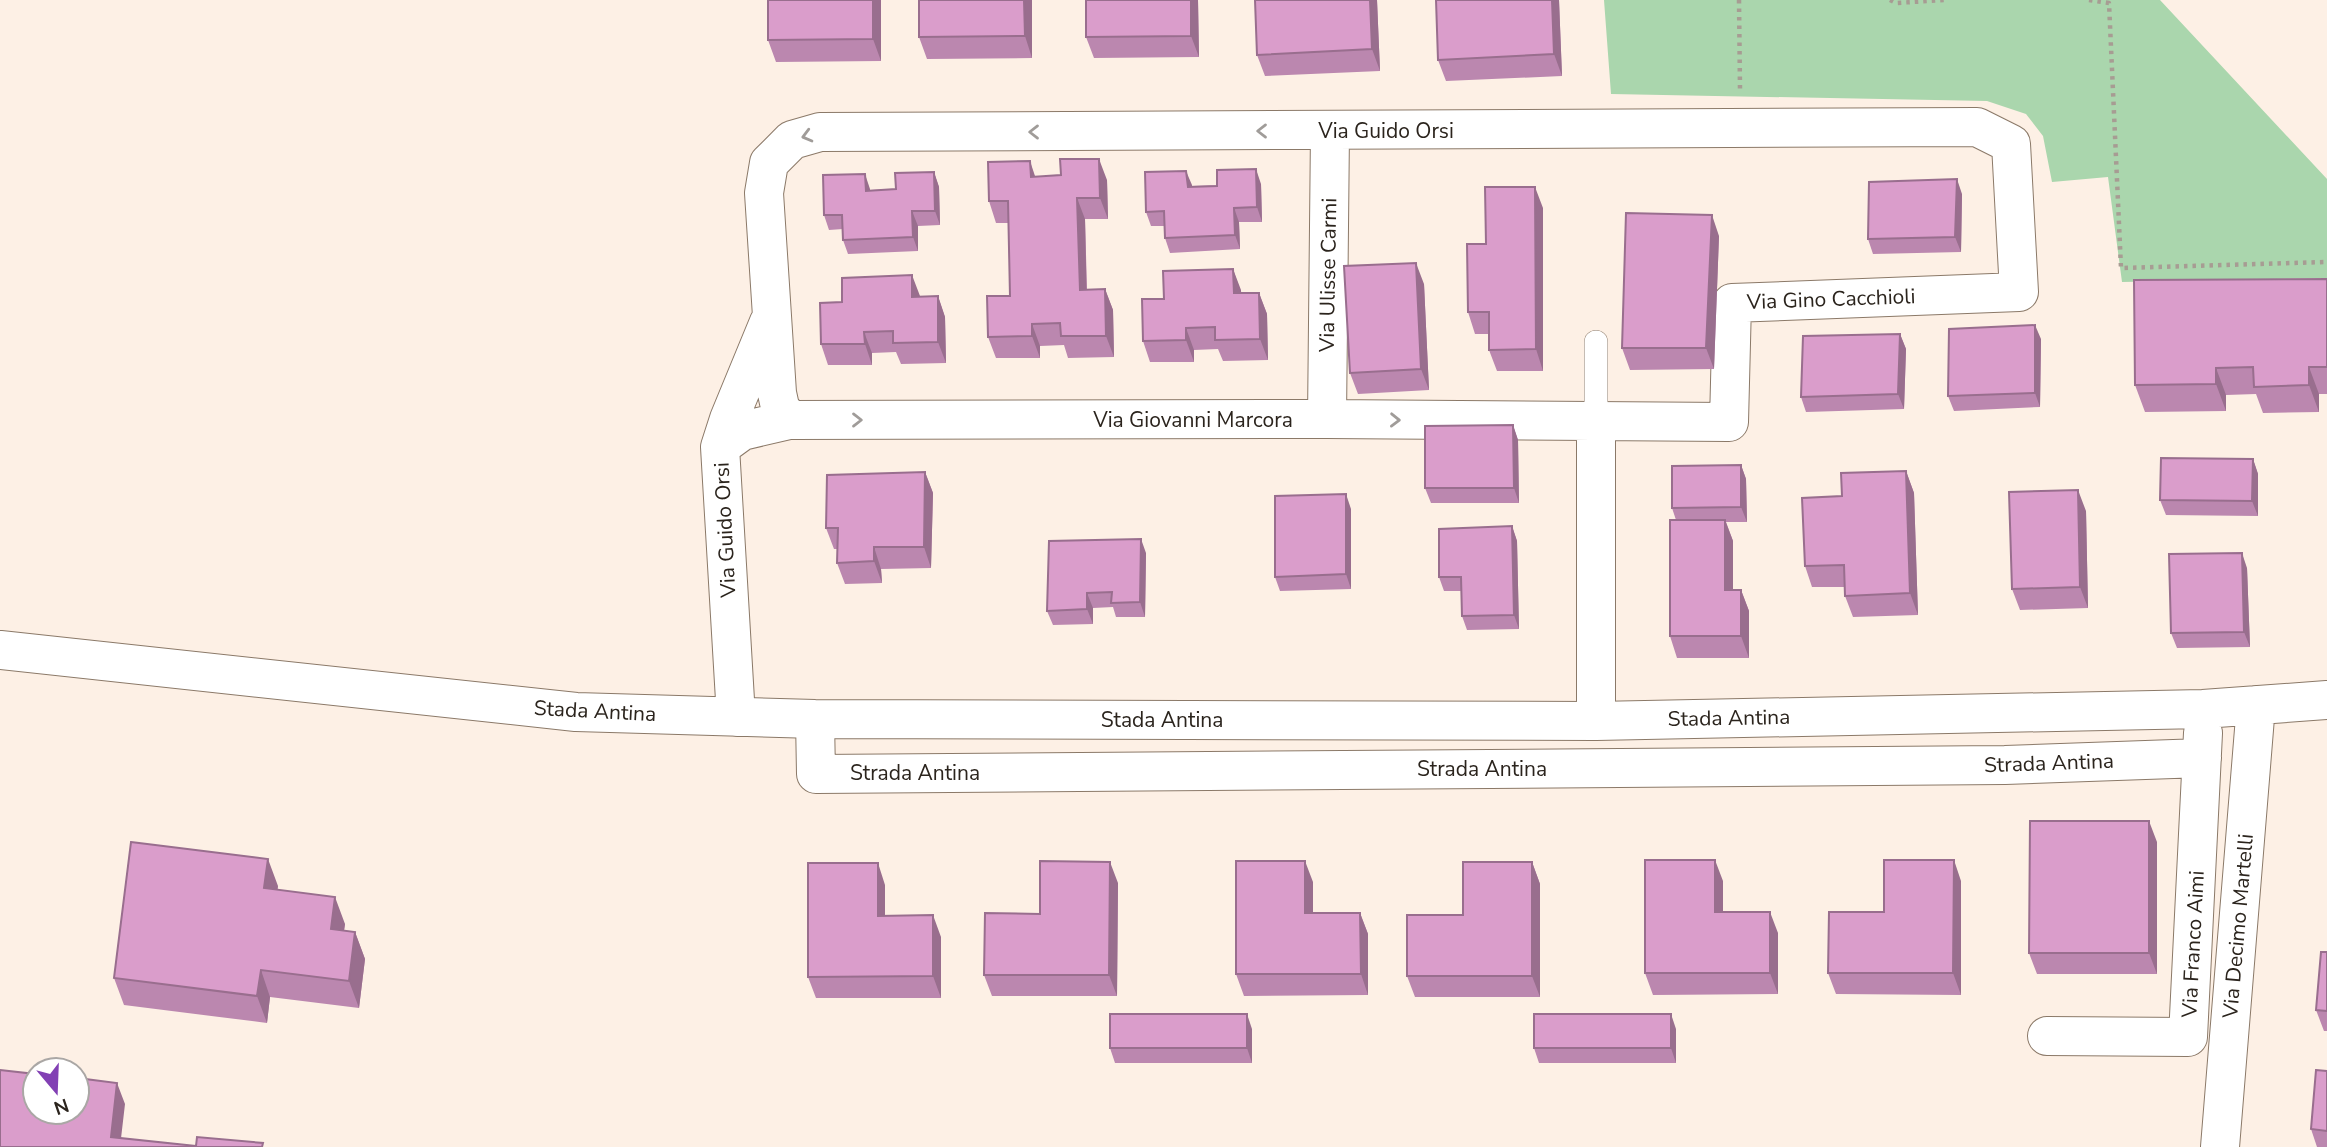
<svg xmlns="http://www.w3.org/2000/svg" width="2327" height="1147" font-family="'Nunito Sans',sans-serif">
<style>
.green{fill:#aad6ad}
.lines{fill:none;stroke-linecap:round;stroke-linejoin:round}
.lane-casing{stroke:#8b7968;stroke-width:24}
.street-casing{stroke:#8b7968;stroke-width:40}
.path{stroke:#a79c93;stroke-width:4.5;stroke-dasharray:3.5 5;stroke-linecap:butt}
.lane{stroke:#fff;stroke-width:23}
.street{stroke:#fff;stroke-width:38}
.wall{fill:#bb87af}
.shaded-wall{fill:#996e8e}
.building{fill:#da9dcb;stroke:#996e8e;stroke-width:2}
.oneway{stroke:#a09c99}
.labels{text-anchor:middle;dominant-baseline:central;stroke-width:7;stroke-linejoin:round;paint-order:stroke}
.street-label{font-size:21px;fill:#2b241d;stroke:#fff}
</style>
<rect width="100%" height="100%" fill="#fdf0e5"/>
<path class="green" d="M1604,0H2160L2327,179V278L2122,282L2108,177L2052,182L2043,136L2026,114L1987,101L1611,94Z"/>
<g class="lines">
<defs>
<path id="lane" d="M1596,342V422"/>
<path id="street" d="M1327,419L1330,131
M720,447L742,431L789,420L1327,419L1729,422L1732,303L2019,292L2011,144L1977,127L820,132L792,140L769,163L764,193L777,393L780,407L789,420
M0,650L576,712L815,719L1596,721L2203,709L2327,700
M736,717L720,447L729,419L769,322
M815,719L816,774L2005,765L2202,758
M1596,721V422
M2047,1036L2188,1037L2203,733
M2220,1147L2256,705"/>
</defs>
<use href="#lane" class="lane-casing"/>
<use href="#street" class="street-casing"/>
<path class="path" d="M1739,0L1740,89
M1890,0L1896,3L1945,0
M2089,0L2109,3L2121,268L2327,262"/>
<use href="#lane" class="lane"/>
<use href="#street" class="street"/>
</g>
<path class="wall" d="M768,0H881V61L776,62L768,40Z
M1032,0V58L927,59L919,37Z
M1086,0H1198L1199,57L1094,58L1086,37Z
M1377,0L1380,71L1265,76L1257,55Z
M1436,0H1559L1562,76L1446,81L1438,60Z
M934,172L939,187L940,225L918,226V251L848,254L843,240V229L829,230L824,215L870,190L896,189Z
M1035,177L1107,180L1108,219H1085L1087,289H1105L1113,310L1114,357L1068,358L1064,345L1040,346V358H996L988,337L1010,296L1008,223H996L989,201Z
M1261,184L1262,222H1239L1240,249L1170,253L1165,238V226H1151L1146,212L1192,186Z
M1962,194L1961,252L1873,254L1868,239Z
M1543,208V371H1497L1489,350V334H1475L1468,312Z
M1719,236L1714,369L1630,370L1622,348Z
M1233,269L1241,293H1259L1267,314L1268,360L1223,361L1218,349L1194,350V362H1150L1143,341L1164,299Z
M2327,279V394H2319V412L2263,413L2256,394L2226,395V411L2145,412L2135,385Z
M1424,284L1429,390L1358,394L1350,373Z
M920,296H938L945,317L946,363L901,364L896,352L872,353V365H828L821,344L842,302Z
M1900,334L1906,349L1904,409L1806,412L1801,397Z
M2041,339L2040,407L1954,411L1948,396Z
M1513,425L1518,440L1519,503H1431L1425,488Z
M2253,459L2258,474V516L2166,515L2160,500Z
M1741,465L1746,479L1747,522H1726L1733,541V590H1741L1749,611V658H1677L1670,636L1676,520L1672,508Z
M1906,471L1914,493L1918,615L1853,617L1845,596V587H1812L1805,566L1842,496Z
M925,472L933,493L931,568L881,569L882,583L845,584L837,563V549H834L826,528Z
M1351,509V589L1280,591L1275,577Z
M2086,511L2088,608L2020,610L2012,589Z
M1512,526L1517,541L1519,629L1467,630L1462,616V591H1444L1439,577Z
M1146,553L1145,617H1116L1113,607L1093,608V624L1053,625L1047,611Z
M2247,568L2250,647L2177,648L2171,633Z
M2157,842V974H2037L2029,953Z
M1532,862L1540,884V997H1415L1407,976L1463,915Z
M1723,881V912L1778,933V994L1653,995L1645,973Z
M1961,881V995L1836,994L1828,973L1884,912Z
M1313,882V913H1360L1368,934V995L1244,996L1236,974Z
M1118,883L1117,996H992L984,975L1040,914Z
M885,885V916L941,937V998H816L808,977Z
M278,886L277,890L345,924L344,931L355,932L365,959L359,1008L270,997L267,1023L124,1005L114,978Z
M2327,952V1031H2324L2316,1010Z
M1252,1029V1063H1115L1110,1048Z
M1676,1029V1063H1539L1534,1048Z
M2327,1071V1147H2317L2311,1129Z"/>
<path class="shaded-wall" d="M873,0H881V61L873,39Z
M1024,0H1032V58L1025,36Z
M1191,0H1198L1199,57L1191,36Z
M1370,0H1377L1380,71L1372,49Z
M1552,0H1559L1562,76L1554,54Z
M1099,159L1107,180L1108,219L1100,198Z
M1030,161L1037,182L1031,177Z
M1256,169L1261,184L1262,222L1257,207Z
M1186,171L1192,185L1193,201L1188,187Z
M934,172L939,187L940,225L935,211Z
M865,174L870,189L871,205L866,191Z
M1957,179L1962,194L1961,252L1955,237Z
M1535,187L1543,208V371L1536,349Z
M1077,198L1085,219L1087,311L1080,290Z
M1234,208L1239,222L1240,249L1235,235Z
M912,211L918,226V251L913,237Z
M1712,215L1719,236L1714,369L1706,348Z
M1416,263L1424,284L1429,390L1421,369Z
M1233,269L1241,290L1242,315L1234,293Z
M912,275L920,296L912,297Z
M1105,289L1113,310L1114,357L1106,336Z
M1259,293L1267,314L1268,360L1260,339Z
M938,296L945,317L946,363L938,342Z
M1032,324L1040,346V358L1032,336Z
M2035,325L2041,339L2040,407L2035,393Z
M1186,328L1194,350V362L1186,340Z
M864,332L872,353V365L865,344Z
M1900,334L1906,349L1904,409L1898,394Z
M2309,367L2319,394V412L2309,385Z
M2216,368L2226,395V411L2216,384Z
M1513,425L1518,440L1519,503L1514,488Z
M2253,459L2258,474V516L2252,501Z
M1741,465L1746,479L1747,522L1741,507Z
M1906,471L1914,493L1918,615L1910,593Z
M925,472L933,493L931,568L924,547Z
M2078,490L2086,511L2088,608L2080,587Z
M1346,494L1351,509V589L1346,574Z
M1725,520L1733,541V611L1725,590Z
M1512,526L1517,541L1519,629L1514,615Z
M1141,539L1146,553L1145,617L1140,602Z
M874,547L881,569L882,583L874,561Z
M2242,553L2247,568L2250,647L2244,632Z
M1741,590L1749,611V658L1741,636Z
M1087,593L1093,608V624L1087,609Z
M2149,821L2157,842V974L2149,953Z
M268,859L278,886L274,915L264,888Z
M1715,860L1723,881V933L1715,912Z
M1954,860L1961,881V995L1953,973Z
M1305,861L1313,882V934L1305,913Z
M1110,862L1118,883L1117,996L1109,975Z
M1532,862L1540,884V997L1532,976Z
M878,863L885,885V937L878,916Z
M335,897L345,924L340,956L331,929Z
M1770,912L1778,933V994L1770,973Z
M1360,913L1368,934V995L1361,974Z
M933,915L941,937V998L933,976Z
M355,932L365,959L359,1008L349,981Z
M261,970L270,997L267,1023L257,996Z
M1247,1014L1252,1029V1063L1247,1048Z
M1671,1014L1676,1029V1063L1671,1048Z
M117,1083L125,1104L120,1147L111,1137Z"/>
<path class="building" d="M768,0H873V39L768,40Z
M919,0H1024L1025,36L919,37Z
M1086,0H1191V36L1086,37Z
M1255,0H1370L1372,49L1257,55Z
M1436,0H1552L1554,54L1438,60Z
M1060,159H1099L1100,198H1077L1080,290L1105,289L1106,336H1061L1060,323L1032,324V336L988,337L987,296H1010L1008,201H989L988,162L1030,161L1031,177L1061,175Z
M1256,169L1257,207L1234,208L1235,235L1165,238L1164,211L1146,212L1145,172L1186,171L1188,187L1217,186V170Z
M934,172L935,211H912L913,237L843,240L842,215H824L823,175L865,174L866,191L896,189L895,173Z
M1957,179L1955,237L1868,239L1869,182Z
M1485,187H1535L1536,349L1489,350V312H1468L1467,244H1486Z
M1626,213L1712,215L1706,348H1622Z
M1416,263L1421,369L1350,373L1344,266Z
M1233,269L1234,293H1259L1260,339L1215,340V327L1186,328V340L1143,341L1142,299H1164L1163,271Z
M912,275V297L938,296V342L893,343V331L864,332L865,344H821L820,303L842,302V278Z
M2327,279V367H2309V385L2254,387L2253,367L2216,368V384L2135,385L2134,280Z
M2035,325V393L1948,396L1949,329Z
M1900,334L1898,394L1801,397L1803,336Z
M1513,425L1514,488H1425V426Z
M2161,458L2253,459L2252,501L2160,500Z
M1741,465V507L1672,508V466Z
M1906,471L1910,593L1845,596L1844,565L1805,566L1802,498L1842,496L1841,473Z
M925,472L924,547H874V561L837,563L838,528H826L827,475Z
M2078,490L2080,587L2012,589L2009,492Z
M1346,494V574L1275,577V496Z
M1670,520H1725V590H1741V636H1670Z
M1512,526L1514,615L1462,616L1461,577H1439V529Z
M1141,539L1140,602L1111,603L1112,592L1087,593V609L1047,611L1049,541Z
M2242,553L2244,632L2171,633L2169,554Z
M2030,821H2149V953H2029Z
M131,842L268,859L264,888L335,897L331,929L355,932L349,981L261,970L257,996L114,978Z
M1645,860H1715V912H1770V973H1645Z
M1884,860H1954L1953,973H1828L1829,912H1884Z
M1040,861L1110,862L1109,975H984L985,913L1040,914Z
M1236,861H1305V913H1360L1361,974H1236Z
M1463,862H1532V976H1407V915H1463Z
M808,863H878V916L933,915V976L808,977Z
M2321,952H2327V1011L2316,1010Z
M1110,1014H1247V1048H1110Z
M1534,1014H1671V1048H1534Z
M0,1070L35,1074V1112H77V1078L117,1083L111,1137L196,1146L197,1137L263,1143L262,1147H0Z
M2316,1070L2327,1071V1131L2311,1129Z"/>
<defs><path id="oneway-chevron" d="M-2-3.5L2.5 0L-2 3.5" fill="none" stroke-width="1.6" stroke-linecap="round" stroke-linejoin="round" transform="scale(1.75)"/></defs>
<g class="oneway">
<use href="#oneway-chevron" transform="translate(1262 131) rotate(180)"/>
<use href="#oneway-chevron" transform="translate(1034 132) rotate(180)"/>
<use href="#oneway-chevron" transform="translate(807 136) rotate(165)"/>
<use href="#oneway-chevron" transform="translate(857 420)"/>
<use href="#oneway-chevron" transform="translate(1395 420) rotate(1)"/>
</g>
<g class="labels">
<g class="street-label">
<text x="1386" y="131">Via Guido Orsi</text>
<text transform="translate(1328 275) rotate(-89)">Via Ulisse Carmi</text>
<text transform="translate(1831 299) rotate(-2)">Via Gino Cacchioli</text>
<text x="1193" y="420">Via Giovanni Marcora</text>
<text transform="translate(725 530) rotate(-93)">Via Guido Orsi</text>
<text transform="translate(595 711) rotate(3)">Stada Antina</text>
<text transform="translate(1729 718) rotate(-1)">Stada Antina</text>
<text x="1162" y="720">Stada Antina</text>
<text transform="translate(2049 763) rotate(-2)">Strada Antina</text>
<text x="1482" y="769">Strada Antina</text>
<text x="915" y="773">Strada Antina</text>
<text transform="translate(2238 926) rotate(-85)">Via Decimo Martelli</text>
<text transform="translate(2193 944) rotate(-87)">Via Franco Aimi</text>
</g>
</g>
<g transform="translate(56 1091) rotate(161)"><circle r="33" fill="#ffffff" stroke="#aaa7a5" stroke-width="2"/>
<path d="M0-5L12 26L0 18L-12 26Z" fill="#8240b4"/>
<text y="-10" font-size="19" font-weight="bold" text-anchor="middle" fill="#2b241d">N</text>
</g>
</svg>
